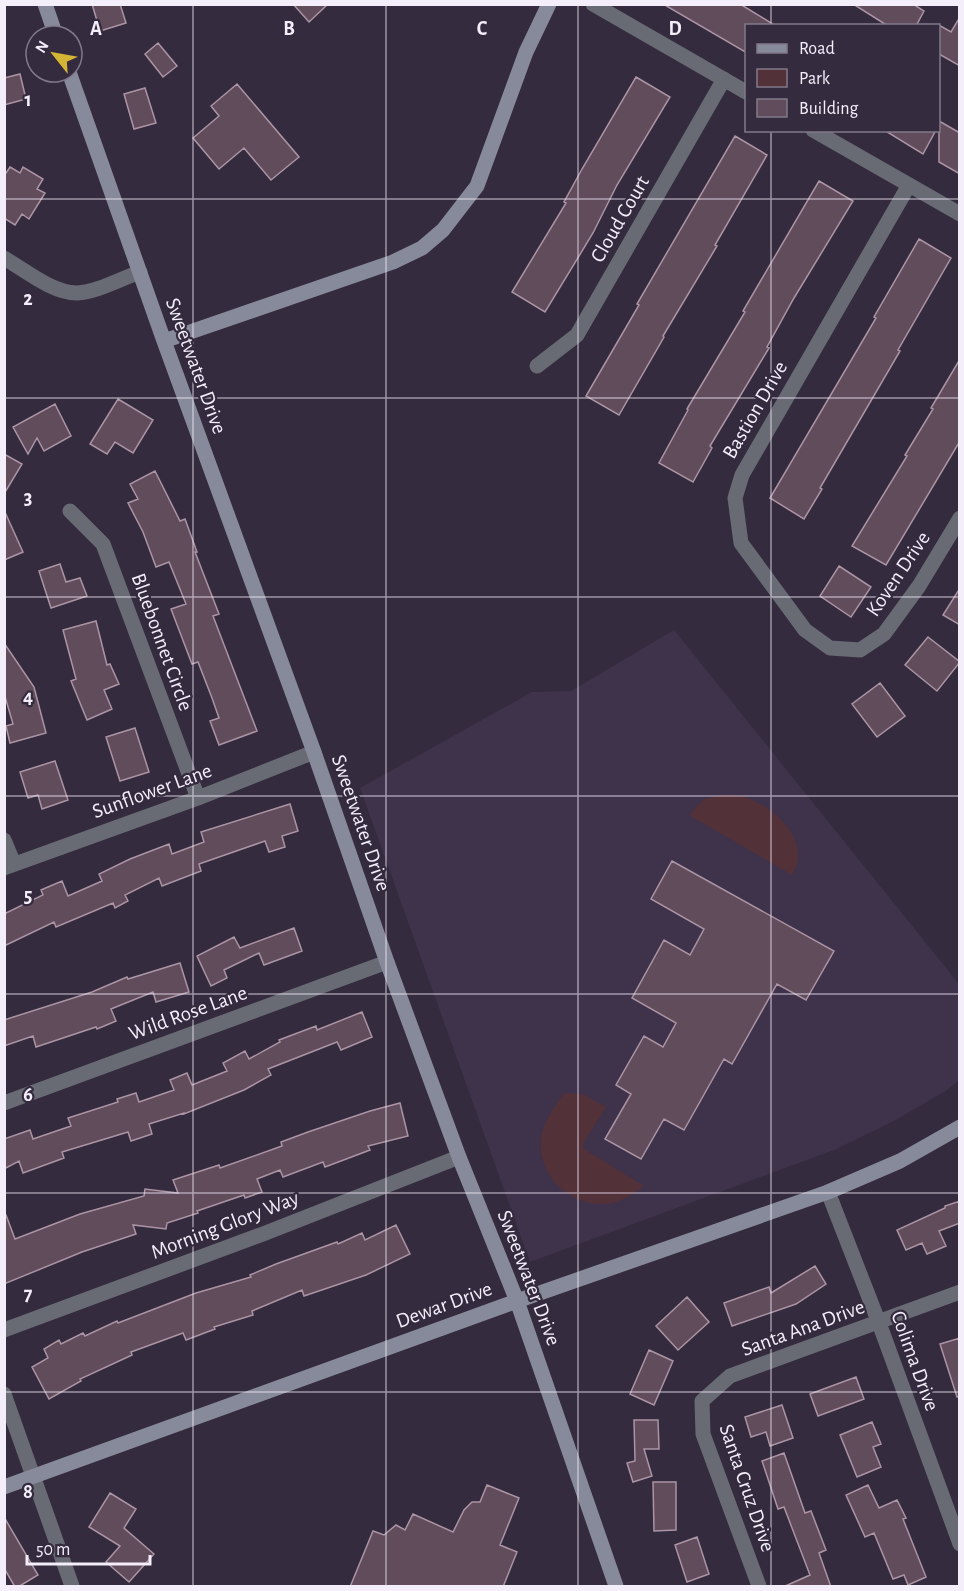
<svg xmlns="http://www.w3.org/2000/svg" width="964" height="1591" font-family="'Alegreya Sans',sans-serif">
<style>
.built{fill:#3f324b}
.green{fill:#533139}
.building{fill:#614c5b;stroke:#ab94a4;stroke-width:1.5}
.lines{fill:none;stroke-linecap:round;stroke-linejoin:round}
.street{stroke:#686a74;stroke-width:15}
.secondary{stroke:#878a9a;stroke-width:15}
.grid{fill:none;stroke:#f4eefb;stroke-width:1.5;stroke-opacity:0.55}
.labels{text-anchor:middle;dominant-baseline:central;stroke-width:4.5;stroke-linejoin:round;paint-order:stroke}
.street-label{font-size:21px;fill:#f4eefb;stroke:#342b3e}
.grid-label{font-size:20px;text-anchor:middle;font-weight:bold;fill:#f4eefb;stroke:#342b3e;stroke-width:4.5;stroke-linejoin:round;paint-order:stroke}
</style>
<rect width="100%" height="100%" fill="#342b3e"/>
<path class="built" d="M674,630L959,984V1080L947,1090L894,1121L834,1150L530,1262L360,788L532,692L571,691Z"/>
<path class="green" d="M721,795C727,795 734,794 740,796C764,801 796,826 798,852C799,860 796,868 792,875L689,815L704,799Z
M564,1093L583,1094L606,1107L583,1144L584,1149L644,1186C635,1192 627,1199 616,1202C577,1213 536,1179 541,1138C543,1121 555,1107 564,1093Z"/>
<path class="building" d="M92,4H120L126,23L100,31Z
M293,4H328L309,22Z
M663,4H740L776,26H747V53Z
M853,4H913L924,11L916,26H888Z
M960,17V66L939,54V25L951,32Z
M158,43L177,66L163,77L145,54Z
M20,74L26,99L4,105V78Z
M636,77L670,97L617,185L593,233L545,312L512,292L566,203L564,202L582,169Z
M237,84L299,157L271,180L244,148L219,169L193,138L219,116L211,106Z
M145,88L156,123L134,129L124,94Z
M939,121L960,133V174L939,162Z
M884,130H936L923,154Z
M735,136L767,155L715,245L717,246L663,336L664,337L619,415L586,396L639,305L637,304Z
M10,167L20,173L23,167L43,179L37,189L45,193L29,219L22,214L15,225L4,218V176Z
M819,181L853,201L794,298L767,347L769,348L710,446L712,448L693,482L659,463L688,410L687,409L745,312L743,311Z
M919,239L951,258L898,350L900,351L820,488L822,489L804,519L770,498L876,318L874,317Z
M960,359V441L886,565L852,546L907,456L905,455L933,409L931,408Z
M118,399L153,420L133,453L115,442L107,454L90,444Z
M55,404L71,436L44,451L37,438L28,454L13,427Z
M4,454L22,464L4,494Z
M155,471L180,521L185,519L197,552H195L219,614L213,616L257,731L219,745L210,721L219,718L212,698L198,662L192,664L171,609L186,604L169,562L156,567L143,532L128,503L138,499L130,484Z
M4,510L23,552L4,560Z
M60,564L66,582L80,578L87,596L51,608L39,571Z
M839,566L871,587L851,617L820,596Z
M960,588V625L943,615Z
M96,621L107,665L110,664L119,684L104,690L112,709L87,720L71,681L76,679L63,630Z
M928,637L960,662L937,691L905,665Z
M4,643L34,687L46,733L10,743L6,726L13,724L4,693Z
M880,683L905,716L877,737L852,704Z
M135,728L149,772L120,781L106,737Z
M55,761L68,800L42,809L38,795L28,798L20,772Z
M290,804L298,831L282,836L285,847L269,852L265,841L199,864L201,871L162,886L159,878L125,895L128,901L115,908L113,903L56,927L54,922L4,946V914L43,895L41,890L62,881L68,896L102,881L99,874L130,859L169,844L172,854L204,842L201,832Z
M672,861L834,951L806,1000L777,984L732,1064L724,1059L684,1130L664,1119L641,1159L605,1139L631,1094L616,1085L644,1036L663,1047L676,1023L632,998L664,940L690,955L704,929L651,899Z
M294,928L302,951L264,965L259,953L224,970L227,978L211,986L197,956L234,937L240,948Z
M180,963L189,992L156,1002L153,992L111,1009L116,1021L97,1029L96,1027L36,1047L33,1036L4,1046V1020L92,992L127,977L128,979Z
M362,1012L372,1037L341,1050L337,1042L268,1069L271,1075L244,1090L184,1114V1113L149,1124L152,1134L131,1141L128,1132L62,1152L64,1158L23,1173L19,1161L4,1169V1139L30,1130L33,1139L71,1126L68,1118L118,1102L117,1099L136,1093L139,1102L174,1090L170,1080L187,1073L192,1085L227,1071L223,1063L245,1051L249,1059L280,1042L279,1040L316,1026L317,1030Z
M400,1103L408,1136L368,1146L370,1150L325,1167L323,1162L283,1177L280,1170L257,1179L262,1192L245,1198L244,1195L197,1211L198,1213L167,1223L166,1229L133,1225L136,1234L82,1252L4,1284V1215H6L15,1239L80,1214L144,1196L145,1189L178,1193L173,1180L219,1165L220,1168L282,1146L281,1142L308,1132L370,1111Z
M960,1201V1223L939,1231L946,1246L927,1254L922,1243L906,1250L897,1230L945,1208V1206Z
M396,1225L410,1254L366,1275L304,1296L302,1290L252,1311L253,1315L214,1327L215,1329L186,1340L183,1333L131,1352L132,1355L80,1379L81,1381L49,1399L32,1367L48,1358L44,1349L59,1340L61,1344L83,1333L85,1336L117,1321L118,1323L196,1293L251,1277L250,1275L276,1264L337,1242L338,1244L362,1233L365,1240Z
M815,1266L826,1284L796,1304L732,1326L724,1303L769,1287L771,1293Z
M687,1297L709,1322L678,1350L656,1326Z
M960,1338V1397H957L940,1344Z
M649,1350L673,1361L654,1405L630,1394Z
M856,1377L864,1399L818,1416L810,1394Z
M782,1405L793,1438L770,1446L766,1432L751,1437L745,1417Z
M634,1420H658L659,1449H644L652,1476L633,1482L627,1463L635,1461Z
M872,1422L881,1444L873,1447L881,1467L857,1477L840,1435Z
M784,1453L805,1513L811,1511L826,1550L819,1553L831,1587H783L810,1575L784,1507L778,1509L762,1461Z
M653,1482H676V1530L654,1531Z
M487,1485L519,1498L500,1545L517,1552L503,1587H350L373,1531L384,1535L396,1525L405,1530L413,1514L453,1532L464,1510L472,1502H480Z
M868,1485L879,1508L897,1500L906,1518L903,1519L926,1577L908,1585L904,1575L893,1579L874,1533L865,1537L846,1495Z
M110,1493L136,1509L124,1528L154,1554L129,1582L106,1562L120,1546L89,1527Z
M4,1517L38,1575L18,1587H15L4,1568Z
M697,1537L709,1574L687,1582L675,1545Z"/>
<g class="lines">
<path class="street" d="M593,4L746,92
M813,130L960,214
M909,185L742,475L735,498L741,543L805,630L830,648L860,650L884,634L919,586L960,518
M4,258C25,270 52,293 77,293C97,292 120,279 140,272
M537,366L577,335L724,79
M70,511L103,544L198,798
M4,840L14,864
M4,868L198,798L314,752
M4,1103L387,962
M828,1192L879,1323L960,1544
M4,1330L263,1234L459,1157
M4,1394L72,1586
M759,1586L703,1434L702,1401L730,1376L960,1292"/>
<path class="secondary" d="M45,4L56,36
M69,72L164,341L314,752L387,962L459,1157L517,1301L616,1586
M164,341L393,262L422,248L443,230L477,186L526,52L549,4
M4,1487L517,1301L828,1192L900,1161L960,1127"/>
</g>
<path class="grid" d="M193,4V1586M386,4V1586M578,4V1586M771,4V26M771,130V1586M4,199H960M4,398H960M4,597H960M4,796H960M4,994H960M4,1193H960M4,1392H960"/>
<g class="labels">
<g class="street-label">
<text transform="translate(620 219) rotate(-60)">Cloud Court</text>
<text transform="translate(196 366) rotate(70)">Sweetwater Drive</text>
<text transform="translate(755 410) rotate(-60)">Bastion Drive</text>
<text transform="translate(898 574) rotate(-56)">Koven Drive</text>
<text transform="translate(162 642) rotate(70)">Bluebonnet Circle</text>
<text transform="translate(152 791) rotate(-20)">Sunflower Lane</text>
<text transform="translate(361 823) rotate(71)">Sweetwater Drive</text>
<text transform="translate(188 1013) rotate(-20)">Wild Rose Lane</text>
<text transform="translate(225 1225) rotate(-21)">Morning Glory Way</text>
<text transform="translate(529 1278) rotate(69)">Sweetwater Drive</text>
<text transform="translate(444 1305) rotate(-20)">Dewar Drive</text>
<text transform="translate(803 1328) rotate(-20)">Santa Ana Drive</text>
<text transform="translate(915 1361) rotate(70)">Colima Drive</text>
<text transform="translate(747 1488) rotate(71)">Santa Cruz Drive</text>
</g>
</g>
<g class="grid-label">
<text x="96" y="35">A</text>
<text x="289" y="35">B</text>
<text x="482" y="35">C</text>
<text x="675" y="35">D</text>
<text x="28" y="106">1</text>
<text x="28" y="305">2</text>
<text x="28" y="504">3</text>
<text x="28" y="703">4</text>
<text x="28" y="902">5</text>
<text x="28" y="1101">6</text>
<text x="28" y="1300">7</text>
<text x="28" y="1498">8</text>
</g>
<rect width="964" height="1591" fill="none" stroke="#f4eefb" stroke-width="12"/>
<rect x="745" y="24" width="195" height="108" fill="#342b3e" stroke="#81798a" stroke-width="1.5"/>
<rect x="757" y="44" width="30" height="9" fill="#878a9a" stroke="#81798a" stroke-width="1.5"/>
<text x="799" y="54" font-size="18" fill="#f4eefb">Road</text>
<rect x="757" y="69" width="30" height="18" fill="#533139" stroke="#81798a" stroke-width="1.5"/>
<text x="799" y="84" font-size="18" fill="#f4eefb">Park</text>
<rect x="757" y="99" width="30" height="18" fill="#614c5b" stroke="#81798a" stroke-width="1.5"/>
<text x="799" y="114" font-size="18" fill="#f4eefb">Building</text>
<g transform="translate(54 54) rotate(301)"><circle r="28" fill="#342b3e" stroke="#81798a" stroke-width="1.5"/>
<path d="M0-4.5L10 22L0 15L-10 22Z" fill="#d5b535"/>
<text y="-9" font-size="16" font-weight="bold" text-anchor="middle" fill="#f4eefb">N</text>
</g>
<path d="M27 1555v9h123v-9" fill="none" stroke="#f4eefb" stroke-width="3"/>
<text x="36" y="1555" font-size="18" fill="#f4eefb" stroke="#342b3e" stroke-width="4.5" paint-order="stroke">50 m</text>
</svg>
